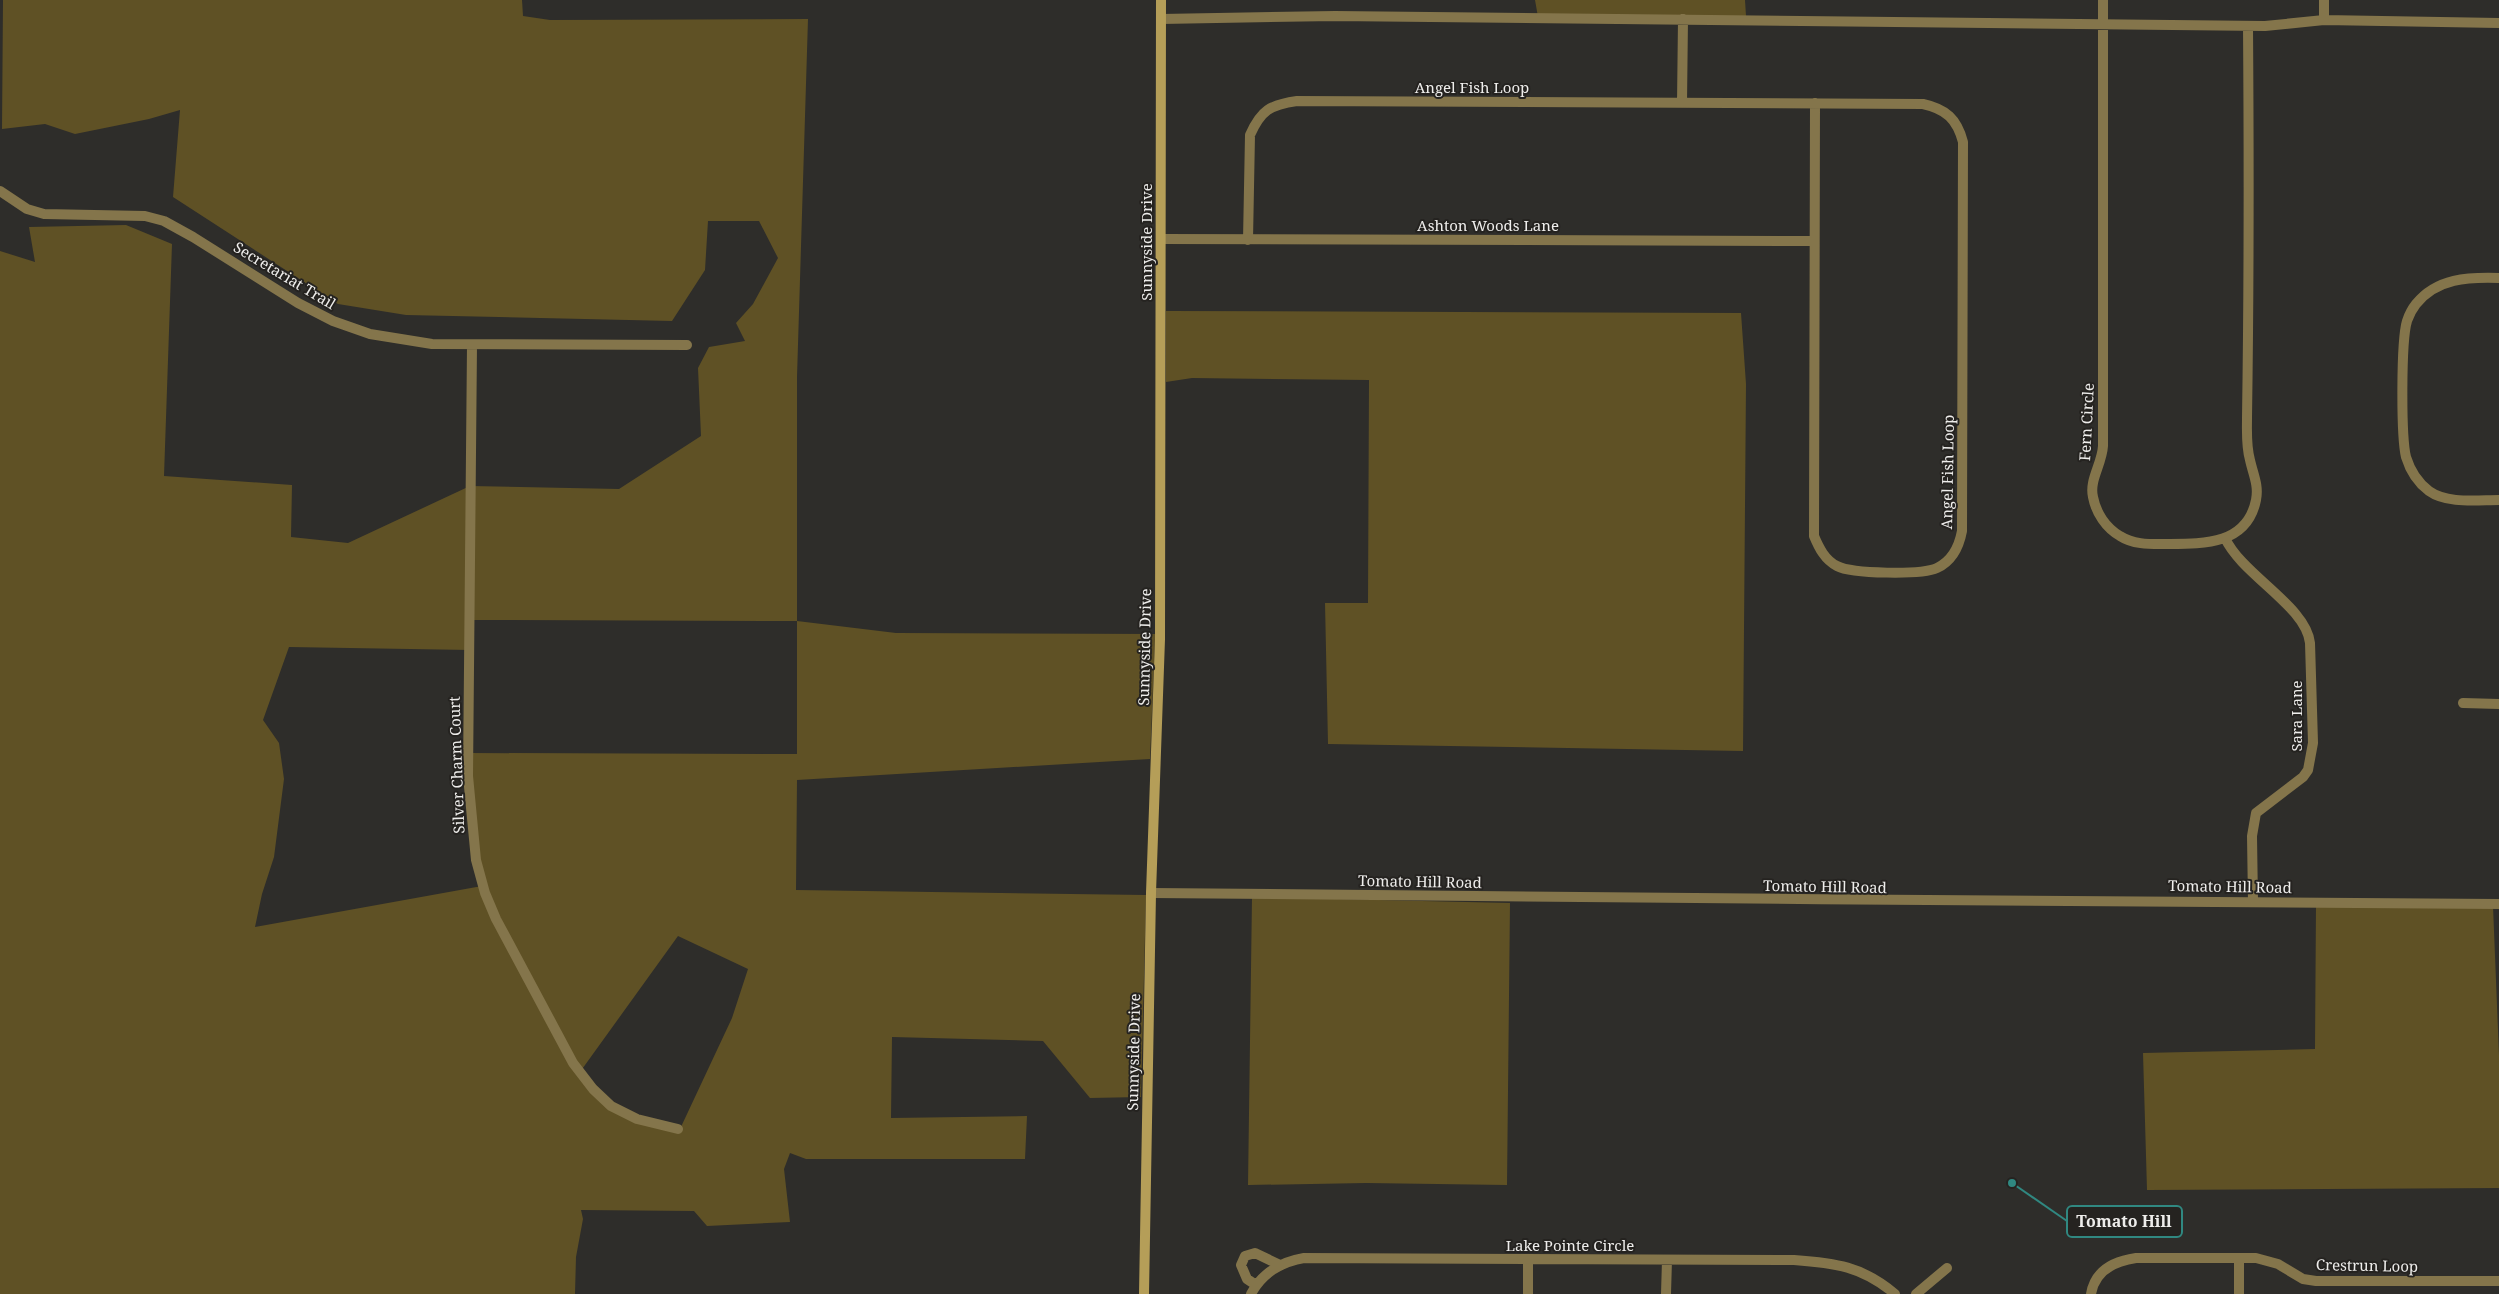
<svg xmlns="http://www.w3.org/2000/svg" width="2499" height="1294" font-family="'Noto Serif',serif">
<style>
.green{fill:#5f5125;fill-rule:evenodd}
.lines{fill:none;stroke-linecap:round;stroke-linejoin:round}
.street{stroke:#84754b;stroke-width:10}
.secondary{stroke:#b59e58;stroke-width:10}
.labels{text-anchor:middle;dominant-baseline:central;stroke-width:4;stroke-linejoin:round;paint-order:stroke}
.street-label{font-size:15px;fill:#eeedeb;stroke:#252320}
.leader{fill:none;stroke:#308881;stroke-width:2}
.callout-dot{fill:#308881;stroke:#252320;stroke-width:2}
.callout{fill:#252320;stroke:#308881;stroke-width:2}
.callout-label{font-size:16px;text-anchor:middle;font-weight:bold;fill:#eeedeb}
</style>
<rect width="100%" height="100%" fill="#2e2d2a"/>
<path class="green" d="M3,0H522L523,16L550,20L808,19L797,377V621L896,633L1155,634V639L1150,759L797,780L796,890L1146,895L1141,1097L1090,1098L1043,1041L892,1037L891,1118L1027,1116L1025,1159H806L790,1153L784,1169L790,1222L707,1226L694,1211L581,1210L583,1219L576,1257L575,1294H0V251L35,262L29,227L126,225L172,244L164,476L292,485L291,537L348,543L470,486L619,489L701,436L698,368L709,347L745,341L736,323L753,304L778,258L759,221H708L705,270L672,321L406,315L338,304L173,197L180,110L149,119L75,134L45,124L2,129ZM470,620L797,621V754L469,753L482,886L255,927L262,894L274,857L284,779L279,743L263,720L289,647L470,650ZM678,936L748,969L732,1018L680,1129L650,1120L609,1103L580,1072Z
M1535,0H1745L1746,16L1538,17Z
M1166,311L1741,313L1746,384L1743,751L1328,744L1325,603H1368L1369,380L1192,378L1166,382Z
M1252,897L1510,903L1507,1185L1366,1183L1248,1185Z
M2316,904L2493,906L2499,1055V1188L2147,1190L2143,1053L2315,1049Z"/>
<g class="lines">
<path class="street" d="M2103,0V446C2102,464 2089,480 2093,497C2096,513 2106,528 2120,536C2134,545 2151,544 2167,544C2203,544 2247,545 2256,500C2259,485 2253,474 2250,460C2246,446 2247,432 2247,418C2249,287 2249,157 2248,26
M1161,19L1335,16L2265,26L2324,20L2499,23
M2324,20V0
M1682,103L1683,19
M0,191L27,209L44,214L145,216L164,221L193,237L298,303L333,321L370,334L432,344L687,345
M1162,239L1814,241
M1248,240L1250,135C1261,110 1270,105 1297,101L1923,104C1946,109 1957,119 1963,142L1962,531C1959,547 1952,561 1937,568C1922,575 1852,574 1837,566C1825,560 1819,548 1814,536L1815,103
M2499,278C2468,277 2437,278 2416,304C2412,309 2409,315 2407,321C2401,341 2401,436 2406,457C2410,470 2417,482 2429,491C2447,504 2477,500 2499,500
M472,345L468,776L476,860L485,893L496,919L573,1063L593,1089L611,1106L637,1119L678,1129
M2225,538C2242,575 2306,606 2310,643L2313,743L2308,770L2303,777L2256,813L2252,836L2253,902
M2463,703L2499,704
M1151,893C1600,899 2050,900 2499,904
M1256,1285L1247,1279L1241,1265L1245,1256L1255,1253L1280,1265
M1251,1294C1262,1273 1281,1262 1304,1258L1794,1260C1835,1263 1862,1266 1895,1294
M1528,1294V1259
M1666,1294L1667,1260
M1916,1294L1947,1268
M2091,1294C2095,1270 2115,1261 2136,1258H2256L2278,1264L2303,1279L2316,1281H2499
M2239,1294V1258"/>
<path class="secondary" d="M1144,1294L1151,893L1160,639L1161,0"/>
</g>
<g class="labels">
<g class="street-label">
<text x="1472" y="87">Angel Fish Loop</text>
<text x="1488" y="225">Ashton Woods Lane</text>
<text transform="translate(1146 242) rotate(-90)">Sunnyside Drive</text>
<text transform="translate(285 275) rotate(31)">Secretariat Trail</text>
<text transform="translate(2086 422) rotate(-87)">Fern Circle</text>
<text transform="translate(1947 472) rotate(-89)">Angel Fish Loop</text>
<text transform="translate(1144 647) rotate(-89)">Sunnyside Drive</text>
<text transform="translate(2296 716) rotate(-90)">Sara Lane</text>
<text transform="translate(456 765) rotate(-92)">Silver Charm Court</text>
<text transform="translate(1420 881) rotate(1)">Tomato Hill Road</text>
<text transform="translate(1825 886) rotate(1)">Tomato Hill Road</text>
<text transform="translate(2230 886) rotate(1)">Tomato Hill Road</text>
<text transform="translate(1133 1052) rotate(-89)">Sunnyside Drive</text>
<text x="1570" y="1245">Lake Pointe Circle</text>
<text transform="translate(2367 1265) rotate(1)">Crestrun Loop</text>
</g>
</g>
<path class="leader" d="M2012 1183L2067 1221"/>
<circle class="callout-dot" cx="2012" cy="1183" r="5"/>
<rect class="callout" x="2067" y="1206" width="115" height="31" rx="5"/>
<g class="callout-label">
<text x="2124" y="1227">Tomato Hill</text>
</g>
</svg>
